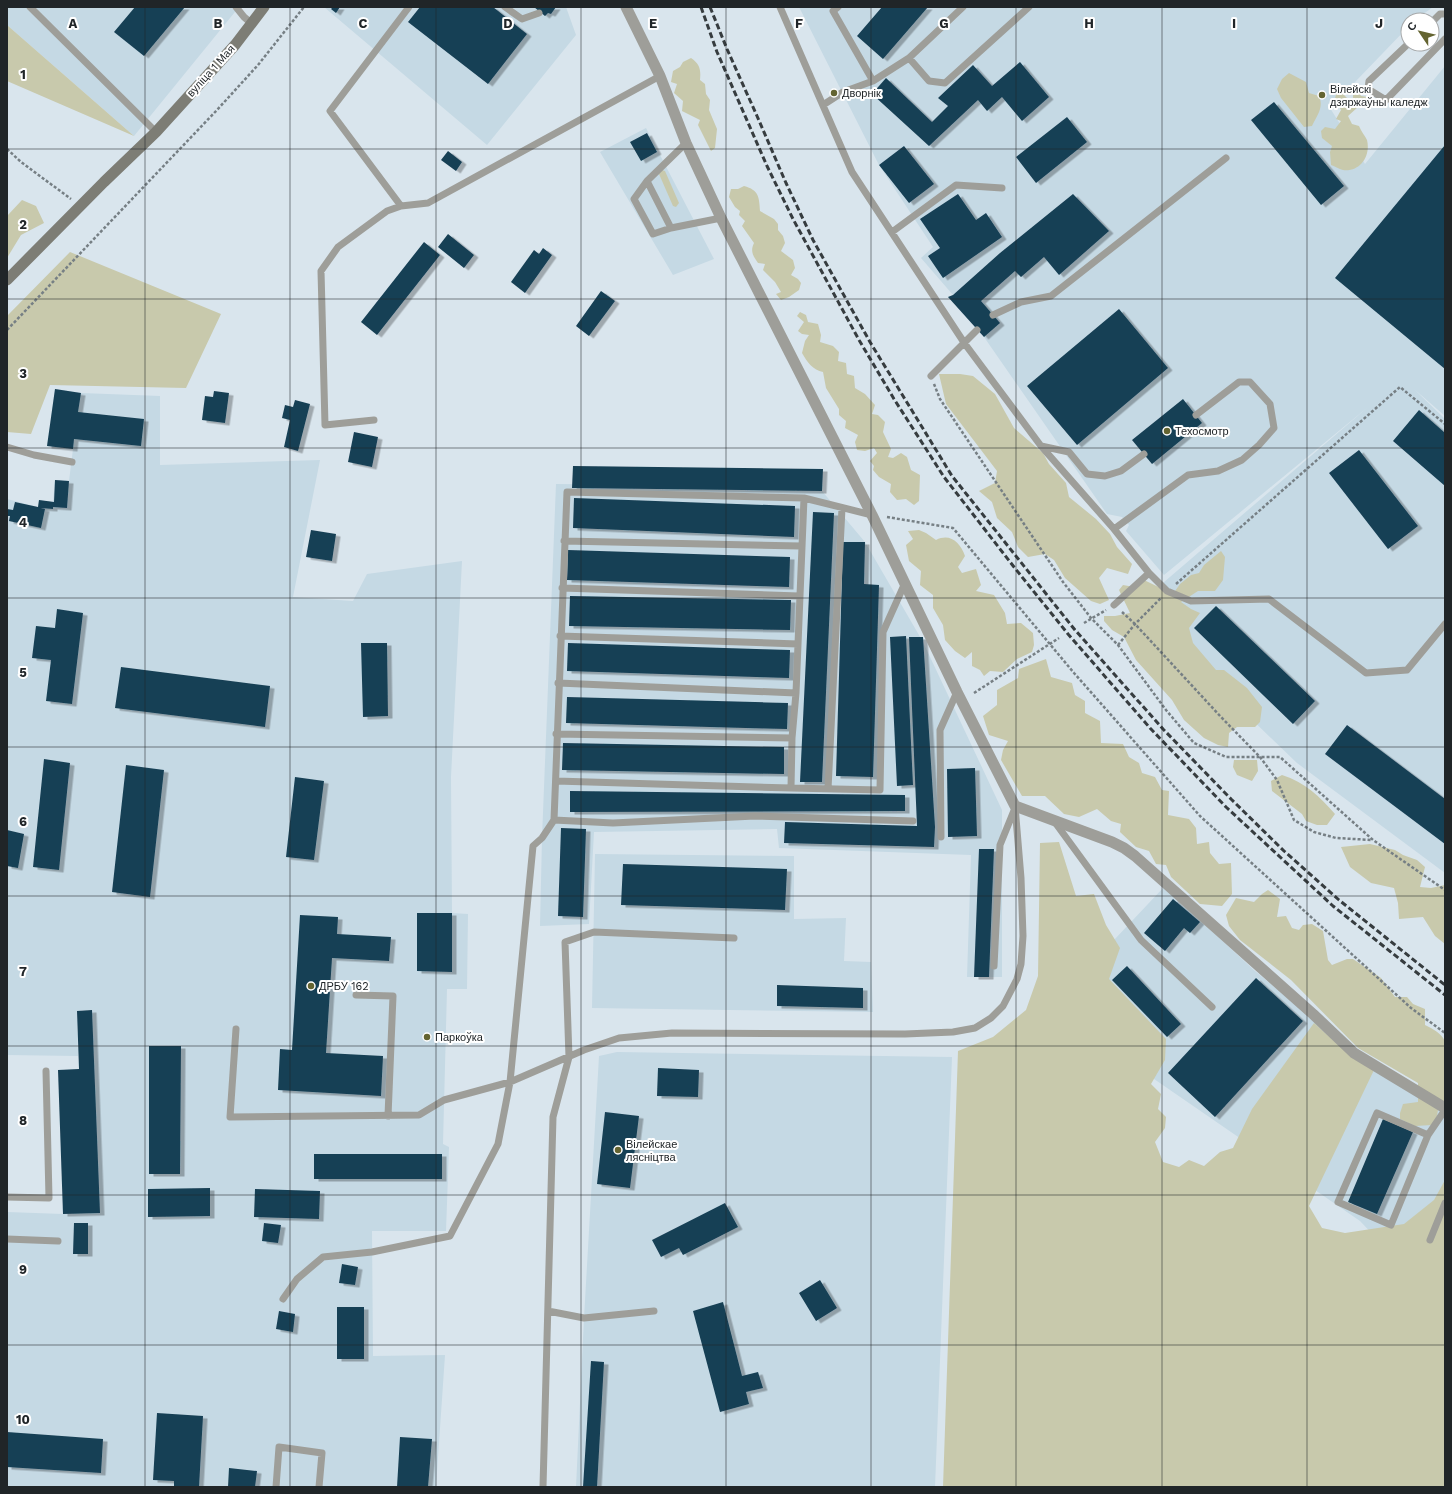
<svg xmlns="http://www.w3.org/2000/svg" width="1452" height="1494" font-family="'Work Sans',sans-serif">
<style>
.built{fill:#c5d9e4}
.green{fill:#c8c9ac}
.building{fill:#173f54;filter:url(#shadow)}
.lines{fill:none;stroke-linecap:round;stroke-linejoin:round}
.path{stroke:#767f84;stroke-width:2.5;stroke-dasharray:3 2;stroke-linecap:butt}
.service{stroke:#9e9e99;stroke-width:7}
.minor{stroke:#9e9e99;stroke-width:11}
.secondary{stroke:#7d7d75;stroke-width:11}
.rail{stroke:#363c3f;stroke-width:3;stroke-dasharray:6 3;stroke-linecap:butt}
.grid{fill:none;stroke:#202528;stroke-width:1;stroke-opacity:0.55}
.poi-dot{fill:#646431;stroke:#fff;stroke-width:1.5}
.labels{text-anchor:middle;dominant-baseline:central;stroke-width:4;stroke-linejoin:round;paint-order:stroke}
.street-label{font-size:11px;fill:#202528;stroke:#fff}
.poi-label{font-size:11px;fill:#202528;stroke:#fff;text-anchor:start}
.grid-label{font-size:13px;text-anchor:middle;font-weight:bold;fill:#202528;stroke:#fff;stroke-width:4;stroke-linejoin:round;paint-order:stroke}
</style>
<defs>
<filter id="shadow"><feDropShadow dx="4.5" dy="2.5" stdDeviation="0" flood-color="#0004"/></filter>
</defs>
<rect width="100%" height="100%" fill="#d9e5ed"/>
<path class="built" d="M7,7H239L134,136L7,25Z
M324,7H566L576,35L487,145Z
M799,7H1433L1415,20H1408V27L1330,108L1365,164L1445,66V416L1414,389L1445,419V873L1297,763L1135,607L1368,407L1164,575L1126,531L1129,525L1122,517L1107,514L984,337L948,297L953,295L921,258L933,247L879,165Z
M646,128L714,259L673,275L600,152Z
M55,389L81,393L160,396V465L320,460L293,597L353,601L367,574L462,561L451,777L452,913L468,914L467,989H447L443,1144L449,1147L446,1231H372L373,1356L445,1355L436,1487H7V1212L63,1214L99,1213L92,1010L77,1011L78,1056L7,1055V499L38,507L39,500L53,502L55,480L69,481L73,449L47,446Z
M556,484L821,487L822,491L865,542L923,642L1002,810V977H967L971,855L779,848L777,829L594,832L589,924L540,926L542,838Z
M595,854L794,856V919L846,918L844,961L871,962L873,1012L592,1008Z
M1164,887L1255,971L1308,1015L1445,1111V1310L1360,1221L1141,1070L1098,957Z
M617,1052L952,1057L935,1487H576L584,1318L599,1056Z"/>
<path class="green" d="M7,25L134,136L7,81Z
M691,58C700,64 701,70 700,80L705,84L706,94L710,100L709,110L717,129L715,148L711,151L698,125L700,120L682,111L683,101L674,93L677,84L671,82L673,71L680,67L683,62Z
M1289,73L1306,82L1309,93L1319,96C1324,108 1317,115 1312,126L1304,127L1281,98L1277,89L1282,79Z
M1353,91H1358L1361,96L1368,97L1369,104L1358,107L1348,116L1352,124L1359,126C1361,131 1365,136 1367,140C1371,156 1360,172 1343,170C1339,169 1334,166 1331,165L1330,152L1332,146L1322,138L1321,131L1325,127L1335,129L1341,121L1336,119L1341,110L1335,98L1337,92L1342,93L1350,101L1353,99Z
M662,170L665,171L679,203L676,207L673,206L659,174Z
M744,186C759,190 759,197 760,211L774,219L778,224V230L783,236L785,243L781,251L793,260L795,268L791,275L798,279L801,283L799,290L789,297L781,300L776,294L781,292L775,282L763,270L765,264L758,263C753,256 750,251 754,243L742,226L745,221L739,215L740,211L735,207L729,197L731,189H738Z
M22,200L36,206L44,223L21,235L7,258V216Z
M70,252L221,314L186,388L50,385L31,434L7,432V316Z
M800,312L806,315L808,322L818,324L821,335L820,342L833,346L839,352L838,361L846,363L847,374L854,376L855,388L865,394L875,405L872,414L878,415L885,422L883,432L891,449L888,457L893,458L901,453L907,457L911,470L920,475L919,501L914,505L906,499L897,500L890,492L891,484L879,477L873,470L874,466L870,461L877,453L874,448L865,451L857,450L855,442L858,435L845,428L846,421L839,415V409L826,388L823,372C813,370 807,362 802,353L805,341L809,335L802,334L798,331L804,322L797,316Z
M939,374H960L973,376L995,394L1014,428L1043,453L1049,464L1066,483L1069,497L1096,519L1110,534L1117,547L1132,564L1128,574L1107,568L1099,578L1109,600L1100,604L1091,601L1065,578L1054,560L1045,554L1028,557L1018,547L1012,532L997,518L992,502L979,491L995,483L997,471L946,404Z
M919,530L926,533L936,540C950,533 960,542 965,556L958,567L962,573L976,569L981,585L976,591L994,595L1005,613L1007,624L1021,623L1033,633L1034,645L1032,652L1017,659L1003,672L990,671L984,676L980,670L972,666V652L965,658L955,651L945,640L943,625L933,608V595L920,585L921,571L909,561L906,545L913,539L908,531Z
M1221,551L1225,557L1223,580L1215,591H1198L1181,602L1191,609L1200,613L1189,628L1193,643L1216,670H1224L1247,688L1262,707L1260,722L1255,727H1237L1229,733L1228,747L1218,745L1204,738L1184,720L1172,700L1136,660L1124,637L1112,630L1104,621V616H1115L1130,613L1119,590L1123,585L1134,587L1144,580L1173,594L1180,584L1191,575L1199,573L1204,565Z
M1046,659L1051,677L1072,683L1075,695L1085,701V713L1100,721L1101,743L1123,744L1129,757L1139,763L1142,773L1155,777L1162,790L1169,791L1168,815L1189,819L1196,828L1197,844L1209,842L1210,853L1219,864L1231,863L1232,894L1222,906L1200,904L1171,877L1166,865L1156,864L1149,851L1136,847L1120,832L1121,824L1111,821L1097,809L1079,817L1064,814L1045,796H1022L1001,760L1003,750L1008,741L989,735L983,716L997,705V690L1018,678L1019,669Z
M1234,760H1257L1258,771L1252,781L1237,775L1233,767Z
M1282,775C1305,782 1320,797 1335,814L1327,825H1317L1306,821L1302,814L1272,791L1271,781Z
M1059,842L1076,896L1094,894L1106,925L1120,948L1109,979L1166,1039L1165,1060L1151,1084L1161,1094L1158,1109L1166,1117L1165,1128L1155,1142L1163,1162L1179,1167L1189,1160L1204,1166L1220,1152L1233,1148L1252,1109L1314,1023L1351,1056L1374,1070L1309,1206L1322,1228L1345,1233L1404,1224L1434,1200L1445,1180V1487H943L958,1051L993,1037L1026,1010L1038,976L1040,843Z
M1370,844L1395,850L1403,855L1417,860L1425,867L1420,887L1431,888L1445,885V944L1435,936L1423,917L1399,919L1398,903L1394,888L1371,883L1350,867L1341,847Z
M1268,890L1280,899L1277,917L1286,916L1292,928L1299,930L1303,925L1312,924L1323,931L1328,960L1332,965L1347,959H1353L1381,978L1395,997H1407L1413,1004L1425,1009V1025C1433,1029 1441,1033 1445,1041V1114L1438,1110L1437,1116L1432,1125L1415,1126L1400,1119V1113L1403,1104L1418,1102V1083L1358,1048L1291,980L1240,940L1229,926L1226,915L1236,898L1254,902L1262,894Z"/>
<path class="building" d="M135,7H185L144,56L114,32Z
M333,7H340L336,13L331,9Z
M420,7H493L527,34L488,84L408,22Z
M534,7H556L551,14L548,13L545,16Z
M882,7H928L883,59L857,36Z
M1020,62L1049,97L1022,121L1002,97L987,111L978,100L929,146L872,94L886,78L932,122L948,106L938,98L973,65L992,86Z
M1274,102L1344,186L1321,205L1251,120Z
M1067,117L1087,142L1036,183L1016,157Z
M647,133L657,152L641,161L630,142Z
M1445,145V369L1335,278Z
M904,146L934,184L909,203L879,165Z
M448,151L462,162L456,171L441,160Z
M958,194L976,220L986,213L1002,237L943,278L928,256L940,248L920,219Z
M1073,194L1109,231L1059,275L1044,257L1021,277L1015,271L981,301L1000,323L984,337L948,297L953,295L1000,253Z
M448,234L474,255L464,268L438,247Z
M424,242L440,255L377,335L361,322Z
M543,248L552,255L525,293L511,282L534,250L539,254Z
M601,291L615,301L589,336L576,326Z
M1119,309L1168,368L1077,445L1027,386Z
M55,389L81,393L78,412L144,419L141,446L74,439L73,449L47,446Z
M214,391L229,393L225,423L202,420L205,396L213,397Z
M1183,399L1202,423L1152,464L1132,440Z
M295,400L310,404L298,451L284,447L290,420L282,418L285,405L293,407Z
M1419,410L1445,433V486L1393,441Z
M354,432L378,437L372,467L348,462Z
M1359,450L1418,526L1388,549L1329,473Z
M573,466L823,469L822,491L572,488Z
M55,480L69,481L67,508L53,507V509L41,508L45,509L41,528L9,521L10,516H7V509L13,510L15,502L38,507L39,500L54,502Z
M574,498L795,506L794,537L573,528Z
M813,512L834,513L822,782H800Z
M311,530L336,534L332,561L306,557Z
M843,542H865L864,584L879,585L873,777L836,776Z
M568,550L790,557L789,587L567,580Z
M570,596L791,600L790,630L569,626Z
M1216,606L1315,701L1293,724L1194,628Z
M57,609L83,613L72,704L46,701L51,660L32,658L36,626L55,628Z
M906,636L913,785L897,786L890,637Z
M909,637H923L935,827L934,847L784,843L785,822L917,826Z
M361,643H387L388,716L363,717Z
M568,643L790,650L789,678L567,671Z
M121,667L270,686L265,727L115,708Z
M567,697L788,703L787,729L566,723Z
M1347,725L1445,799V844L1325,754Z
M563,743L784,747V774L562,770Z
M44,759L70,763L59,870L33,867Z
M126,765L164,770L150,897L112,892Z
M975,768L977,836L948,837L947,769Z
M295,777L324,781L314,860L286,857Z
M570,791L905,795V811L570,812Z
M561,828L586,829L583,917L558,916Z
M7,830L24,834L18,868L7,866Z
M979,849H994L989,977H974Z
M623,864L787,869L785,910L621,905Z
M1173,899L1200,922L1190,933L1184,928L1165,951L1144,933Z
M417,913H452V972L417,971Z
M300,915L338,917L337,934L391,937L389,961L332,958L326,1053L383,1056L381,1096L278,1090L280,1049L292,1050Z
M1127,966L1181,1024L1167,1037L1112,980Z
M1256,978L1303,1021L1215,1117L1168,1073Z
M777,985L863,988V1008L777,1006Z
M92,1010L100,1213L63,1214L58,1070L79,1069L77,1011Z
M149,1046H181L180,1174H149Z
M658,1068L699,1070L698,1097L657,1096Z
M605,1112L639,1116L630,1188L597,1184Z
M1383,1119L1413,1132L1377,1214L1348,1202Z
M314,1154H442V1179H314Z
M210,1188V1216L148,1217V1189Z
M255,1189L320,1191L319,1219L254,1217Z
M725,1203L738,1227L683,1255L679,1248L661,1257L652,1240Z
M74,1223H88V1254H73Z
M264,1223L281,1225L278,1243L262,1241Z
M342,1264L358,1267L355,1285L339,1283Z
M820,1280L837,1308L816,1321L799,1293Z
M723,1302L742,1376L758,1372L763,1388L746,1392L749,1404L720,1412L693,1311Z
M337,1307H364V1359H337Z
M279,1311L295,1314L293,1332L276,1329Z
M591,1361L604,1362L597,1487H583Z
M157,1413L203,1416L199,1487H174V1481L153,1480Z
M7,1432L103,1439L101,1473L7,1467Z
M400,1437L432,1439L428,1487H397Z
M229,1468L257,1471L255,1487H228Z"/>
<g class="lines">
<path class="path" d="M7,149L21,162L71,199
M7,330L217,110L258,65L304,7
M934,384L940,399L1063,582L1091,618L1118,645L1166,710L1194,743L1226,757H1280L1373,840L1445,890
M887,517L953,528L1074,673L1200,816L1411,1008L1445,1033
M1176,584L1400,387L1445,424
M1122,612L1135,624L1221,717L1260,757L1277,780L1294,820L1314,832L1336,838L1372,840
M1084,623L1106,610
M1118,645L1135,624L1161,598
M974,693L1059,638"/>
<path class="service" d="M30,7L156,132
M236,7L244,17L251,23
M409,7L330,111L401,206L428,203L660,76
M505,7L522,19L539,13
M780,7L852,172L965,344L1041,446L1114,529L1149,573L1114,605
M838,7L833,11L873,81
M1432,22L1440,14H1445
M1408,44L1369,81L1368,89L1386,100L1445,39
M909,58L929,81L945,83L1029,7
M823,105L843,92L873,81L909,58L963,7
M686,143L647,181L671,228L721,218
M647,181L634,199L653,234L671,228
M892,232L956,185L1002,188
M993,315L1021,302L1051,296L1226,158
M931,376L977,330
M374,420L325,425L321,271L338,247L387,211L401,206
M1041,446L1069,452L1087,474L1105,476L1121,471L1144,454
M7,447L34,455L72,462
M1114,529L1188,475L1218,471L1242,460L1259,445L1274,428L1270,404L1250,382H1239L1196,415
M564,541L801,546
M1149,573L1167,591L1191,601L1269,599L1366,673L1407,670L1445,624
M562,588L799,596
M560,636L798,644
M558,683L796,693
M556,734L792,738
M556,781L791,788L792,738L796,693L804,498
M791,788L880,790L883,632L905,583
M828,789L842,508
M554,820L613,823L755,816L913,821
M1054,821L1141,940L1212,1007
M941,837L940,730L957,692
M994,966L1000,845L1015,808
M356,995L393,996L388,1116
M236,1029L230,1117L419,1115L444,1100L510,1082L584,1050L619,1038L672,1033L905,1034L953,1032L975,1028L991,1018L1003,1006L1017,979L1021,964L1023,936L1021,878L1015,806
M1428,1135L1377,1113L1338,1202L1391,1225L1428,1135L1445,1110
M7,1197L49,1198L46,1071
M7,1239L58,1241
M1430,1240L1445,1203
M283,1299L297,1279L323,1257L372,1252L450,1236L498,1144L510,1082L533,846L542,838L554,820L567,492L804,498L872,515
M548,1311L584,1318L654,1311
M276,1487L279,1447L322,1453L319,1487
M543,1487L553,1117L569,1057L565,942L594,932L734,938"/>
<path class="minor" d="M626,7L660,76L686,143L721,218L872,515L957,692L1015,806L1112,842L1124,848L1135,856L1313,1014L1354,1053L1445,1108"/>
<path class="secondary" d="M7,280L104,182L156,132L235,45L264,7"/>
<path class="rail" d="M701,7L717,52L767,166L793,219L859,340L894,399L944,477L1014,567L1068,634L1150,728L1226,807L1333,906L1445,995
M710,7L727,49L757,116L786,183L813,240L870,342L952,476L1075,630L1163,729L1231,799L1284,851L1339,900L1445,985"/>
</g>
<path class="grid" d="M145,7V1487M290,7V1487M436,7V1487M581,7V1487M726,7V1487M871,7V1487M1016,7V1487M1162,7V1487M1307,7V1487M7,149H1445M7,299H1445M7,448H1445M7,598H1445M7,747H1445M7,896H1445M7,1046H1445M7,1195H1445M7,1345H1445"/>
<g class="poi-dot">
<circle cx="834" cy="93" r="4"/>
<circle cx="1322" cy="95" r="4"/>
<circle cx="1167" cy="431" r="4"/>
<circle cx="311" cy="986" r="4"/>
<circle cx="427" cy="1037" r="4"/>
<circle cx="618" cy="1150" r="4"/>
</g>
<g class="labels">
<g class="street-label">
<text transform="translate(211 71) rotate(-48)">вуліца 1 Мая</text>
</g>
<g class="poi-label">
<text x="1330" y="89">Вілейскі<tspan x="1330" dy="13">дзяржаўны каледж</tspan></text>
<text x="842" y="93">Дворнік</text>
<text x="1175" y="431">Техосмотр</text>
<text x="319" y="986">ДРБУ 162</text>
<text x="435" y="1037">Паркоўка</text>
<text x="626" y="1144">Вілейскае<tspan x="626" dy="13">лясніцтва</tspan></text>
</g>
</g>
<g class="grid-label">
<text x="73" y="28">A</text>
<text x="218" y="28">B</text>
<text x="363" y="28">C</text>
<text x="508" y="28">D</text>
<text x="653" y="28">E</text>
<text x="799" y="28">F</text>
<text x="944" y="28">G</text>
<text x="1089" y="28">H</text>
<text x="1234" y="28">I</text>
<text x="1379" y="28">J</text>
<text x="23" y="79">1</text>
<text x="23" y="229">2</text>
<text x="23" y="378">3</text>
<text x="23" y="527">4</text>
<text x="23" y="677">5</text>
<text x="23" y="826">6</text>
<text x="23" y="976">7</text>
<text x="23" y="1125">8</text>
<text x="23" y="1274">9</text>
<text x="23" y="1424">10</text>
</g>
<rect width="1452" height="1494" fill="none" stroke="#202528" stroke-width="16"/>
<g transform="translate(1420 32) rotate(305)"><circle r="19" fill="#ffffff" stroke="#a6a8a9"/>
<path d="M0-3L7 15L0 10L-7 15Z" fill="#646431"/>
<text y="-6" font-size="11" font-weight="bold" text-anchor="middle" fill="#202528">С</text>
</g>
</svg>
